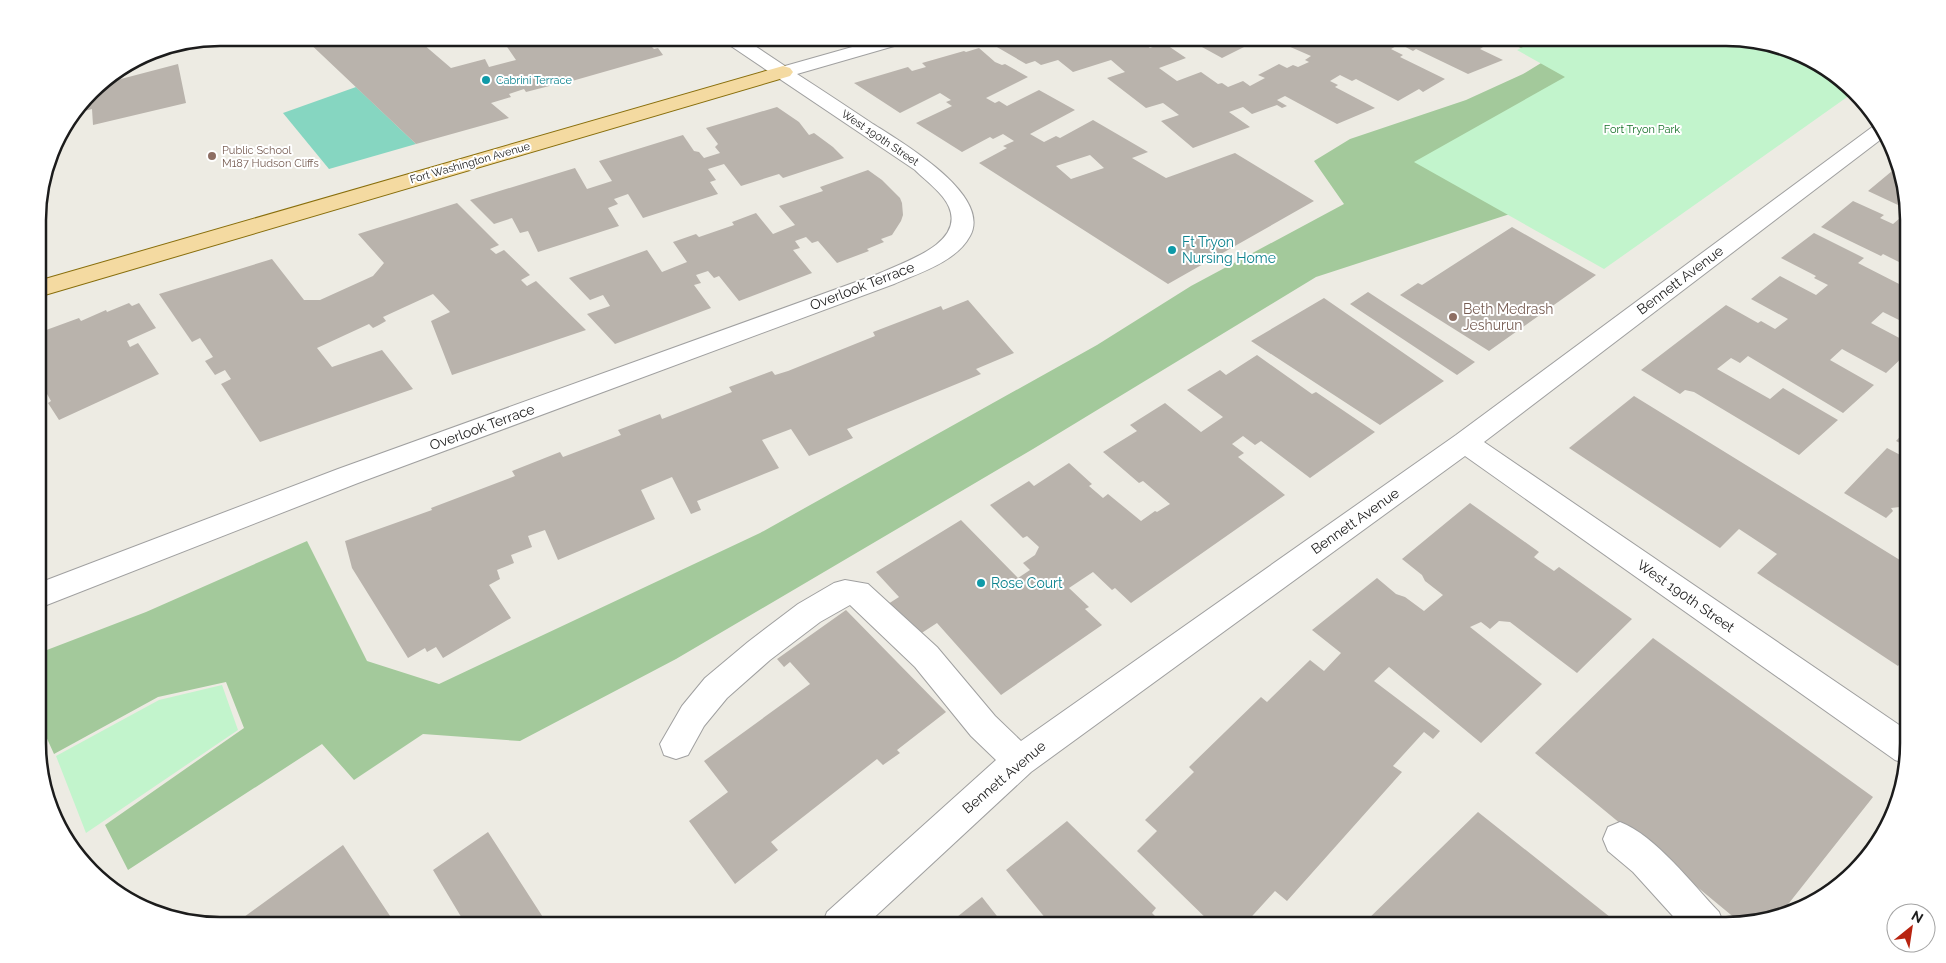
<svg xmlns="http://www.w3.org/2000/svg" width="1946" height="963" font-family="Raleway,sans-serif">
<style>
.forest{fill:#a3c99b}
.park{fill:#c2f4cc}
.pitch{fill:#86d6c1}
.building{fill:#b9b3ac;fill-rule:evenodd}
.lines{fill:none;stroke-linecap:round;stroke-linejoin:round}
.minor-casing{stroke:#a0a0a0;stroke-width:2}
.major-casing{stroke:#886e0c;stroke-width:2}
.minor{fill:#fff;fill-rule:evenodd}
.major{fill:#f4daa1;fill-rule:evenodd}
.culture-dot{fill:#0f9aa8;stroke:#fff;stroke-width:2}
.education-dot{fill:#8d6e63;stroke:#fff;stroke-width:2}
.labels{text-anchor:middle;dominant-baseline:central;stroke-width:4;stroke-linejoin:round;paint-order:stroke}
.far-culture-label{font-size:11px;fill:#0d838f;stroke:#fff;text-anchor:start}
.far-park-label{font-size:11px;fill:#147027;stroke:#fff}
.far-street-label{font-size:11px;fill:#1c1c1c;stroke:#fff}
.far-education-label{font-size:11px;fill:#785e54;stroke:#fff;text-anchor:start}
.culture-label{font-size:14px;fill:#0d838f;stroke:#fff;text-anchor:start}
.street-label{font-size:14px;fill:#1c1c1c;stroke:#fff}
.education-label{font-size:14px;fill:#785e54;stroke:#fff;text-anchor:start}
.rim{fill:none;stroke:#1c1c1c;stroke-width:2.5}
</style>
<rect width="100%" height="100%" fill="#edebe3"/>
<path class="forest" d="M1506,38H1726L1806,56L1571,194L1316,277L1033,449L676,659L520,741L423,734L354,780L322,744L128,870L105,825L244,728L226,682L158,697L54,754L39,721V653L146,612L307,541L367,661L439,684L760,533L1097,345L1191,286L1344,204L1314,161L1350,139L1466,100L1523,74L1546,60L1504,40Z"/>
<path class="park" d="M1541,38H1726L1806,56L1850,95L1604,269L1414,162L1565,77L1517,50Z
M222,685L238,730L86,833L56,756L159,700Z"/>
<path class="pitch" d="M356,87L416,144L329,169L283,113Z"/>
<path class="building" d="M304,38H416L451,68L485,59L489,67L516,60L501,38H557L559,40L568,38H639L644,44L648,43L654,49L658,48L663,55L572,81L569,77L555,81L557,84L526,92L524,89L509,94L511,97L491,103L509,118L416,144Z
M1009,38H1065L1067,40L1073,38L1080,44L1092,40L1089,38H1136L1150,48L1164,43L1186,58L1159,68L1177,81L1201,72L1218,84L1222,83L1228,87L1243,81L1250,86L1265,78L1258,75L1279,64L1287,68L1293,65L1298,67L1309,62L1305,60L1311,56L1272,39L1275,38H1464L1483,47L1480,49L1503,60L1468,74L1416,49L1413,51L1400,44L1391,49L1403,55L1400,57L1445,79L1423,92L1419,89L1398,101L1356,79L1352,81L1340,75L1330,81L1338,85L1335,87L1375,108L1337,124L1285,96L1277,100L1287,106L1282,108L1277,105L1252,114L1243,107L1229,112L1250,127L1193,148L1161,121L1179,115L1163,103L1146,108L1107,78L1125,72L1111,60L1073,72L1058,60L1041,65L1035,61L1026,64L990,43Z
M1198,38H1248L1238,42L1246,46L1222,58L1191,41Z
M979,48L995,62L1002,65L1005,64L1028,77L986,98L995,103L999,101L1007,106L1039,90L1075,110L1030,134L1044,142L1056,136L1060,138L1093,120L1148,152L1132,158L1166,178L1235,153L1314,201L1168,284L979,163L1007,148L1003,146L1014,141L1003,134L993,139L990,137L962,152L916,123L952,106L946,102L951,100L940,93L900,113L854,83L908,67L912,71L926,67L922,63L964,51L966,52ZM1090,155L1104,168L1071,179L1056,166Z
M178,64L186,103L93,125L92,109L77,113L98,85Z
M777,107L799,122L809,135L814,133L833,147L844,158L783,178L779,174L741,186L724,164L708,169L716,180L710,182L718,194L643,218L628,194L614,199L618,204L608,208L619,226L538,252L528,231L520,233L512,218L494,224L470,200L575,168L587,189L612,181L599,161L683,135L694,151L699,152L704,158L720,153L715,147L718,144L706,128Z
M868,170L882,180L900,198L902,203L903,215L901,221L892,235L881,239L884,242L867,249L869,251L837,263L818,241L812,243L806,237L795,241L800,248L793,250L812,273L739,301L719,276L714,278L708,271L696,275L701,283L694,285L711,308L615,344L587,314L610,306L603,295L590,300L569,278L647,250L662,272L687,262L673,242L696,234L699,237L734,225L732,222L756,213L773,234L795,225L779,206L823,191L820,187Z
M1892,171L1898,173L1907,197V203L1902,201L1898,205L1868,191Z
M1853,201L1884,215L1880,218L1893,224L1907,212V266L1883,254L1881,256L1821,227Z
M457,203L499,245L490,249L496,254L504,250L530,275L521,280L527,286L536,281L586,330L452,375L431,321L450,312L433,294L383,317L386,321L379,325L373,328L369,324L317,348L332,367L382,350L413,389L260,442L221,384L231,379L225,370L215,375L205,361L213,357L200,338L192,342L159,294L272,259L304,300H320L373,276L384,263L358,234Z
M1512,227L1596,275L1489,351L1400,295L1418,283L1422,285Z
M1814,233L1864,258L1858,263L1907,288V324L1883,312L1871,323L1907,342V353L1886,373L1842,349L1830,360L1874,385L1843,413L1748,356L1740,363L1731,358L1717,369L1770,399L1783,388L1838,420L1799,455L1694,392L1685,390L1680,394L1641,370L1726,305L1758,323L1761,321L1775,329L1788,319L1751,299L1780,276L1816,295L1828,285L1814,278L1816,276L1781,258Z
M1368,292L1417,324L1475,362L1457,375L1350,304Z
M1324,298L1444,381L1380,425L1251,341Z
M968,300L1014,353L976,369L981,374L847,429L853,438L809,456L791,429L762,440L779,468L697,501L701,510L691,514L672,477L641,490L655,519L558,560L545,530L528,536L532,547L511,555L514,563L497,570L500,579L489,585L511,618L443,658L436,647L427,652L425,648L408,658L352,568L345,541L432,510L431,508L515,476L512,471L560,452L563,457L621,435L618,430L660,414L662,419L732,392L729,387L772,371L775,375L788,371L875,336L873,332L941,306L943,310Z
M129,303L132,306L139,303L156,328L127,341L130,347L138,343L159,374L59,420L48,403L51,401L47,394L38,395V362L40,361L38,357V333L79,318L81,321L106,310L107,312Z
M1257,355L1312,394L1316,392L1375,432L1310,478L1261,441L1255,445L1243,436L1232,444L1244,453L1238,457L1285,495L1131,603L1115,588L1112,590L1093,572L1069,588L1089,607L1085,609L1102,625L1001,695L937,623L917,636L888,604L899,597L876,572L961,520L1018,578L1030,570L1023,563L1035,555L1039,547L1027,536L1023,538L990,505L1029,481L1034,486L1069,463L1092,484L1089,486L1103,498L1108,494L1141,521L1155,511L1157,512L1170,504L1143,481L1139,483L1103,452L1137,431L1130,425L1165,403L1201,432L1223,417L1187,390L1220,370L1226,375Z
M1634,396L1908,565V654L1898,666L1757,573L1777,554L1739,529L1720,548L1569,448Z
M1908,428V447L1896,441Z
M1887,448L1908,459V512L1900,507L1891,508L1893,511L1886,518L1844,493Z
M1470,503L1539,552L1534,557L1538,560L1554,571L1559,567L1632,619L1577,673L1510,622L1499,621L1490,629L1481,622L1470,627L1542,684L1481,743L1389,667L1374,681L1440,731L1433,739L1424,732L1393,766L1402,772L1287,901L1275,891L1244,925H1213L1137,851L1157,831L1145,820L1194,772L1189,767L1261,697L1267,702L1310,660L1324,671L1341,653L1312,630L1377,578L1396,594L1405,597L1424,611L1443,595L1425,581L1422,575L1402,559Z
M846,610L946,712L897,750L900,753L883,765L877,759L771,842L778,850L735,884L689,821L728,792L704,761L810,684L790,662L784,667L777,659Z
M1653,638L1873,797L1778,917L1742,924L1535,753Z
M1478,812L1620,925H1362Z
M1067,821L1156,908L1152,913L1164,925H1051L1006,870Z
M488,832L548,925H466L433,870Z
M343,845L396,925H233Z
M982,897L1004,925H947Z"/>
<g class="lines">
<defs>
<path id="minor" d="M722,38H743L785,66L884,38H911L908,42L797,74C822,90 846,106 870,122C899,141 993,194 970,236C956,262 919,273 894,284L358,483L39,608V583L338,469L878,274C903,262 965,244 949,207C943,193 926,181 915,170L725,42Z
M1879,124L1884,137L1484,442L1908,731V743L1904,763L1895,760L1465,456L1031,772L866,925H822L827,912L996,760L971,736L915,667L850,605L820,622L770,660L727,698L704,726L688,755L676,759L664,755L660,744L682,706L705,678L748,642L798,604L834,583L845,580L868,584L937,647L995,716L1021,741L1456,435L1875,125Z
M1620,822C1656,836 1692,884 1719,912L1724,925H1681L1633,872L1608,851L1603,839L1608,827Z"/>
<path id="major" d="M783,66L790,68L793,72L790,76L38,297V281Z"/>
</defs>
<use href="#minor" class="minor-casing"/>
<use href="#major" class="major-casing"/>
<use href="#minor" class="minor"/>
<use href="#major" class="major"/>
</g>
<g class="culture-dot">
<circle cx="486" cy="80" r="5"/>
<circle cx="1172" cy="250" r="5"/>
<circle cx="981" cy="583" r="5"/>
</g>
<g class="education-dot">
<circle cx="212" cy="156" r="5"/>
<circle cx="1453" cy="317" r="5"/>
</g>
<g class="labels">
<g class="far-culture-label">
<text x="496" y="80">Cabrini Terrace</text>
</g>
<g class="far-park-label">
<text x="1642" y="129">Fort Tryon Park</text>
</g>
<g class="far-street-label">
<text transform="translate(880 138) rotate(34)">West 190th Street</text>
<text transform="translate(470 163) rotate(-16)">Fort Washington Avenue</text>
</g>
<g class="far-education-label">
<text x="222" y="150">Public School<tspan x="222" dy="13">M187 Hudson Cliffs</tspan></text>
</g>
<g class="culture-label">
<text x="1182" y="242">Ft Tryon<tspan x="1182" dy="16">Nursing Home</tspan></text>
<text x="991" y="583">Rose Court</text>
</g>
<g class="street-label">
<text transform="translate(1680 280) rotate(-37)">Bennett Avenue</text>
<text transform="translate(862 286) rotate(-21)">Overlook Terrace</text>
<text transform="translate(482 427) rotate(-20)">Overlook Terrace</text>
<text transform="translate(1355 521) rotate(-35)">Bennett Avenue</text>
<text transform="translate(1686 596) rotate(35)">West 190th Street</text>
<text transform="translate(1004 777) rotate(-40)">Bennett Avenue</text>
</g>
<g class="education-label">
<text x="1463" y="309">Beth Medrash<tspan x="1463" dy="16">Jeshurun</tspan></text>
</g>
</g>
<path d="M0 0H1946V963H0ZM220 46H1726A174 174 0 0 1 1900 220V743A174 174 0 0 1 1726 917H220A174 174 0 0 1 46 743V220A174 174 0 0 1 220 46Z" fill="#fff" fill-rule="evenodd"/>
<path class="rim" d="M220 46H1726A174 174 0 0 1 1900 220V743A174 174 0 0 1 1726 917H220A174 174 0 0 1 46 743V220A174 174 0 0 1 220 46Z"/>
<g transform="translate(1911 928) rotate(30)"><circle r="24" fill="#ffffff" stroke="#a4a4a4"/>
<path d="M0-4L9 19L0 12L-9 19Z" fill="#b82410"/>
<text y="-8" font-size="14" font-weight="bold" text-anchor="middle" fill="#1c1c1c">N</text>
</g>
</svg>
